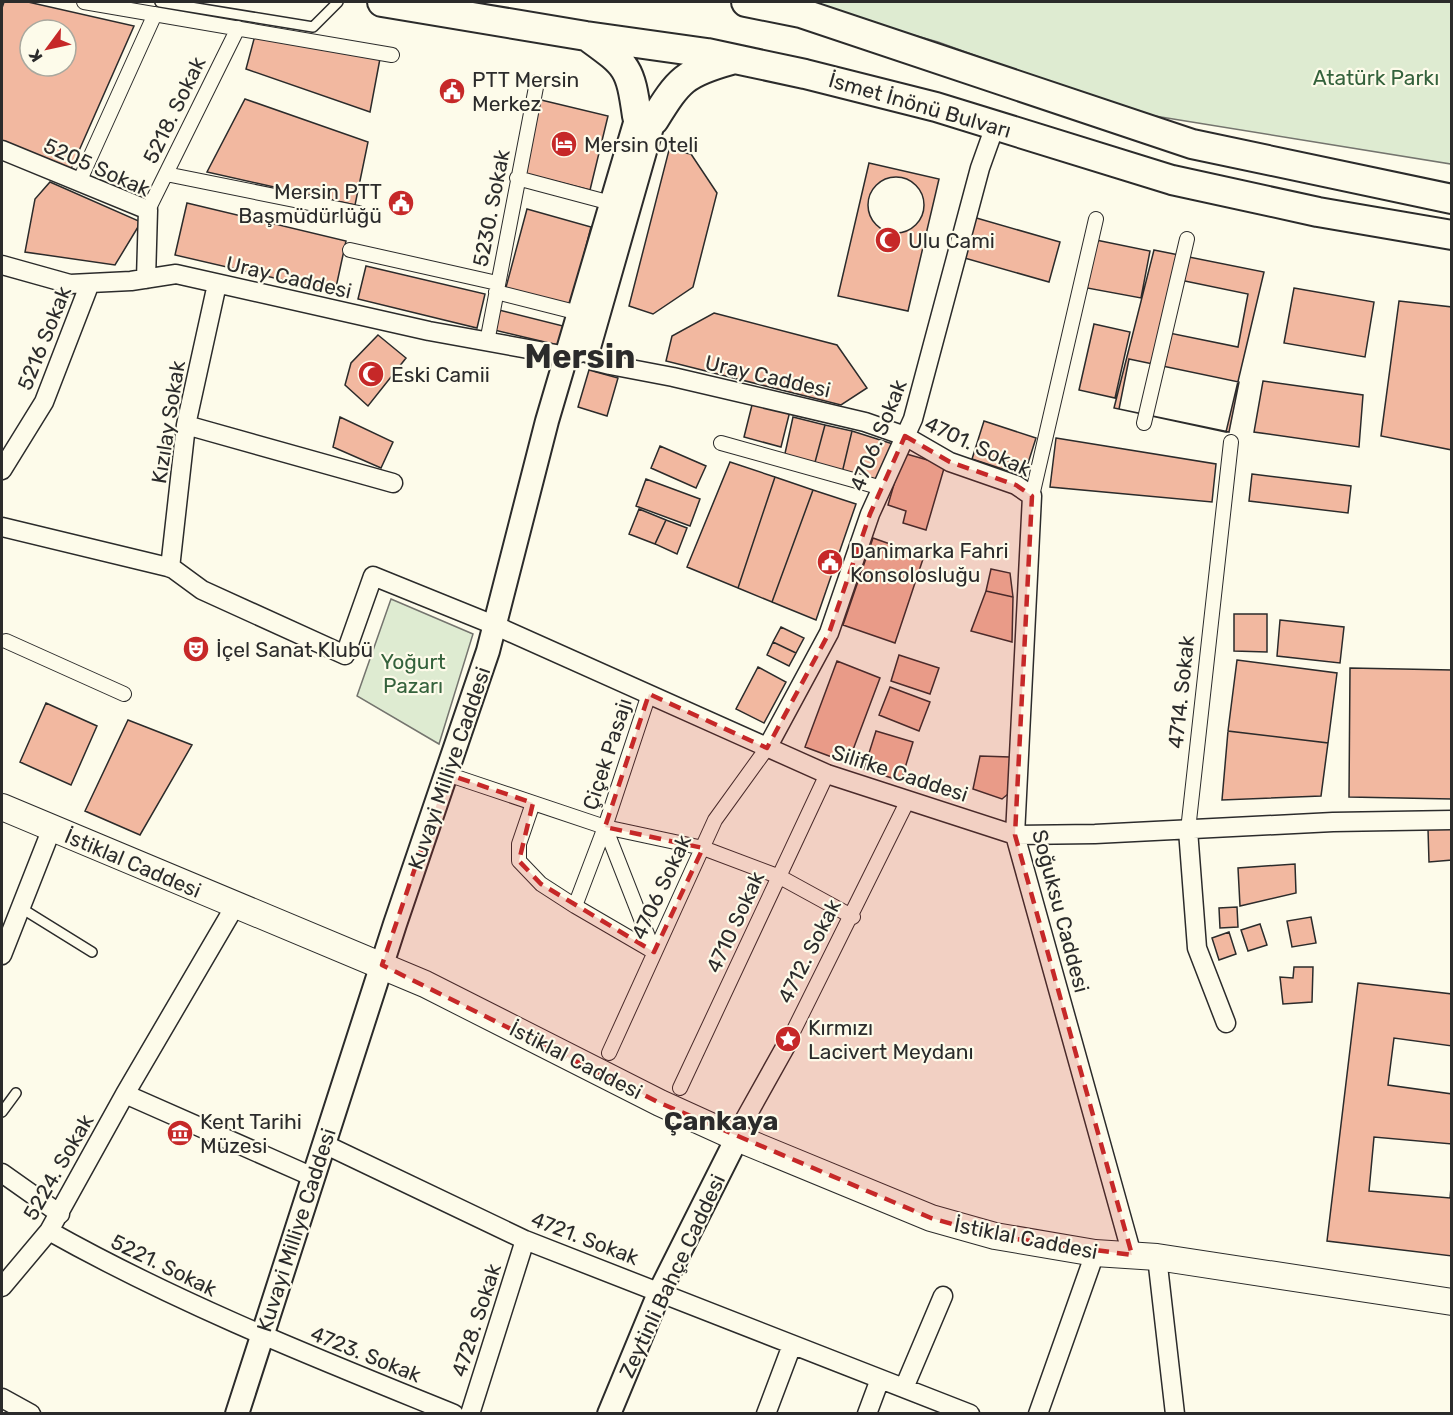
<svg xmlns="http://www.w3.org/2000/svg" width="1453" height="1415" font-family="Rubik,sans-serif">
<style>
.green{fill:#deebd1;stroke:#74746e;stroke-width:1.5}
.building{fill:#f2b8a0;stroke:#2b2b2b;stroke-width:1.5;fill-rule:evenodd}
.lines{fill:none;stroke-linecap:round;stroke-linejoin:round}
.service-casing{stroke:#2b2b2b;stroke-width:12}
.pedestrian-casing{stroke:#2b2b2b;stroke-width:16}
.minor-casing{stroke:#2b2b2b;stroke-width:21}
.tertiary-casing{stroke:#2b2b2b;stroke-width:26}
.secondary-casing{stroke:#2b2b2b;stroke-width:28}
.primary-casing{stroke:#2b2b2b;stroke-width:32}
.service{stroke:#fdfbea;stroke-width:9}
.pedestrian{stroke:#fdfbea;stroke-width:14}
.minor{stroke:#fdfbea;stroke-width:18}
.tertiary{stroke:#fdfbea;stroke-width:22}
.secondary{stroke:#fdfbea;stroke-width:26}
.primary{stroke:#fdfbea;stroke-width:28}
.marked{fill:#c62828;fill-opacity:0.2;stroke:#c62828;stroke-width:4.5;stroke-dasharray:12 8;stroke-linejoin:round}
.labels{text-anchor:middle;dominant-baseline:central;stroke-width:4.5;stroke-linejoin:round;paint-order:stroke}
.park-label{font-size:21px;fill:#34623c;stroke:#fdfbea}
.poi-label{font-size:21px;fill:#2b2b2b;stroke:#fdfbea;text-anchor:start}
.street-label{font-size:21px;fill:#2b2b2b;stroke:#fdfbea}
.district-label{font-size:27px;font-weight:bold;fill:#2b2b2b;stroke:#fdfbea}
.town-label{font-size:33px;font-weight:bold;fill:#2b2b2b;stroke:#fdfbea}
</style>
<rect width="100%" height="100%" fill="#fdfbea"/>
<path class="green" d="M796,2H1451V164L1130,112L938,42Z
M391,599L473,634L439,744L357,696Z"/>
<path class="building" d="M4,2H28L134,26L70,171L2,142V8ZM30,30H66V66H30Z
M257,28L382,48L370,112L246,69Z
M245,99L368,142L355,205L207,172Z
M537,99L608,116L590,190L519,172Z
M669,150L691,154L717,193L693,287L653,314L629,306Z
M869,163L939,179L908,311L838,296Z
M868 205a28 28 0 1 1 56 0a28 28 0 1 1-56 0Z
M50,182L141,222L115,265L25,252L35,199Z
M187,203L346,241L335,292L175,255Z
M527,209L591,227L570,308L505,291Z
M973,217L1060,242L1049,282L961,257Z
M1096,240L1150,251L1141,298L1087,288Z
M1154,250L1264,272L1226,432L1114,408Z
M366,266L485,294L477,328L358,299Z
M1180,280L1248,294L1238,347L1169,333Z
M1294,288L1374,302L1365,357L1284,343Z
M1399,301L1452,307V450L1381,436Z
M495,309L571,328L566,347L490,329Z
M714,313L837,345L867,388L841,405L666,361L672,336Z
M1094,324L1130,332L1115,398L1079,390Z
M378,335L406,358L368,406L345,385L351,363Z
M1129,359L1239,382L1229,432L1119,409Z
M589,370L618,378L607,416L578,407Z
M1263,381L1363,395L1359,447L1254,432Z
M753,401L790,411L781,447L744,437Z
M340,417L393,442L381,468L333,447Z
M793,417L825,425L814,466L784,458Z
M984,421L1036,438L1024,476L972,459Z
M825,425L852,431L842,473L814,466Z
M852,431L893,444L882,484L842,473Z
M1056,438L1216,464L1212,502L1050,487Z
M660,446L706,466L696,488L651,468Z
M903,453L945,465L926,530L903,523L906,511L888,505Z
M730,462L775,477L738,588L687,567Z
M1252,474L1351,486L1348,513L1249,501Z
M775,477L813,490L772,602L738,588Z
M646,479L700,499L690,526L636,506Z
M813,490L856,504L816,620L772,602Z
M639,509L666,520L655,544L629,534Z
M666,520L687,528L677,554L655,544Z
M873,538L924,556L895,643L843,625Z
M991,569L1010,573L1013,597L986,591Z
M986,591L1013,597L1012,642L971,631Z
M1234,614H1267V652L1234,651Z
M1280,620L1344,627L1340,663L1277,656Z
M781,627L804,638L796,653L773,642Z
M773,642L796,653L789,666L767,655Z
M899,655L939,668L930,694L891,681Z
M1237,660L1337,673L1328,743L1228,731Z
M837,661L880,678L848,763L805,747Z
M758,667L786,682L764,723L736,709Z
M1350,668L1452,670V799L1349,797Z
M890,687L930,702L919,731L879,715Z
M46,703L97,726L71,785L20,762Z
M128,720L192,745L140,835L85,811Z
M876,731L913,742L901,781L864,769Z
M1228,731L1328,743L1321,796L1222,800Z
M980,756L1010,757L1008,794L1002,799L973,789Z
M1452,827V860L1429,862L1428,829Z
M1295,864L1296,893L1240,906L1238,868Z
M1237,907L1238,927L1220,928L1219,908Z
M1311,917L1316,943L1292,947L1287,921Z
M1260,924L1267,945L1248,951L1241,930Z
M1229,932L1236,954L1219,960L1212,938Z
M1294,967H1313L1312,1002L1283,1004L1280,977L1293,978Z
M1358,983L1452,994V1046L1394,1038L1388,1085L1452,1094V1144L1374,1137L1369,1191L1450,1198L1452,1177V1256L1327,1241Z"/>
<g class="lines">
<defs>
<path id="service" d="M160,2L313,27L338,2
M21,908L92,952
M2,1112L16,1093"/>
<path id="pedestrian" d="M84,2L392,55
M166,174L359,213
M517,178L611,203
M79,182L155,14
M148,210L238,28
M350,250L497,283
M496,292L579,313
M487,342L537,82
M1144,423L1187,239
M721,443L882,488
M1032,496L1096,219
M6,641L124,694
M447,774L605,827L649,694
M533,803L519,844V861L541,884L575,906
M605,827L703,848L780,877L853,917
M605,827L575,906L654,952
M605,827L654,952
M1188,830L1231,442
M788,1042L908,800
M609,1053L715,820L767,748
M680,1088L827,774"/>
<path id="minor" d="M2,150L148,210L146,279
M2,265L70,284L131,281L176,274L429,331L567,356L588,351L598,362L610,365L673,377L865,422L905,436L950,462L1016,485L1032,496L1015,835L1132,1255
M186,425L393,483
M2,470L44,402L90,283
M2,527L172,568L202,590L345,655L373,576L494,625L827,774L1015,835L1095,834L1333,822L1452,820
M170,568L186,425L217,284
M767,748L829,633L870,514L913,419L980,168L995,126
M1188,830L1197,948L1226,1023
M2,955L52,828
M125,1094L313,1177
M745,1119L788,1042
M324,1144L525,1240L970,1414
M2,1173L60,1214
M49,1231C179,1304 316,1358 454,1414
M1157,1257L1175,1414
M2,1287L49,1231L125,1094L235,906
M904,1388L943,1296
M2,1398L31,1414
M470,1414L525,1240
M766,1414L792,1345
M867,1414L880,1379
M1038,1414L1095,1253"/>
<path id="tertiary" d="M588,351L654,120
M237,1414L395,924L488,651L547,421L637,116
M609,1414L660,1291L737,1138"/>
<path id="secondary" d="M2,807L425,984L660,1103L737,1138L931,1218L995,1236L1095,1253L1157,1257L1452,1302"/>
<path id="primary" d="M382,2L586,36L707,53L805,74L936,107L1172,180L1318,212L1452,235
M746,2L801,13L1192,144L1452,199
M588,37C628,66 630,67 637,116
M654,120C679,80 684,73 731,60"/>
</defs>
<use href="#service" class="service-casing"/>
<use href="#pedestrian" class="pedestrian-casing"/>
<use href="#minor" class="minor-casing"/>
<use href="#tertiary" class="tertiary-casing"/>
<use href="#secondary" class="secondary-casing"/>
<use href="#primary" class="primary-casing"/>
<use href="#service" class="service"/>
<use href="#pedestrian" class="pedestrian"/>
<use href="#minor" class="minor"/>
<use href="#tertiary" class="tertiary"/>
<use href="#secondary" class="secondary"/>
<use href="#primary" class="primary"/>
</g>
<path class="marked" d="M905,436L950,462L1016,485L1032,496L1015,835L1132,1255L995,1236L931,1218L660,1103L382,965L447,774L533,803L519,861L541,884L654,952L703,848L605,827L649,694L767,748L829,633L870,514Z"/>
<defs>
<symbol id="civic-disc" viewBox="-11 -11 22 22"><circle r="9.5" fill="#c62828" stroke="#fdfbea"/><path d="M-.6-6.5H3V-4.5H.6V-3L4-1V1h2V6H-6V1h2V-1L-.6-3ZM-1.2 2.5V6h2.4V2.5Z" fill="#fff"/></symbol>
<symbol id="hotel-disc" viewBox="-11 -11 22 22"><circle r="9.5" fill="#c62828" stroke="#fdfbea"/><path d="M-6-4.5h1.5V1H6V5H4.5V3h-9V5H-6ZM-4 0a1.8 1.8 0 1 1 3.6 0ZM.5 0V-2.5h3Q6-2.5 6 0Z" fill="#fff"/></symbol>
<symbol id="mosque-disc" viewBox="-11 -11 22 22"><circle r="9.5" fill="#c62828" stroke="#fdfbea"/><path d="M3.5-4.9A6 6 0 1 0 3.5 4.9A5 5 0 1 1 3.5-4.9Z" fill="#fff"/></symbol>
<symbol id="theatre-disc" viewBox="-11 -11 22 22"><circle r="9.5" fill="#c62828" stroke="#fdfbea"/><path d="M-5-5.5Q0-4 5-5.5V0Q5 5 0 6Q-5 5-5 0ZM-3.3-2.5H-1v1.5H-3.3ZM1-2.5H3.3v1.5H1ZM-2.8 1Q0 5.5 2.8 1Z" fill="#fff"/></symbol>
<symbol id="sight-disc" viewBox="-11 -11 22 22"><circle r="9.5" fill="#c62828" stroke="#fdfbea"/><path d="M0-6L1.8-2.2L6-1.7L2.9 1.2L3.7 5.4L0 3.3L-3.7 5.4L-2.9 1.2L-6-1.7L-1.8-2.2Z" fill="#fff"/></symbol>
<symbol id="museum-disc" viewBox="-11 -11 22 22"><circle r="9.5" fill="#c62828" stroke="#fdfbea"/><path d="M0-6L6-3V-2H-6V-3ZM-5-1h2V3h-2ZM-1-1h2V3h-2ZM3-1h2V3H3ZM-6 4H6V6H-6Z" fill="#fff"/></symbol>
</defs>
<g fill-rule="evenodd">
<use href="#civic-disc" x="437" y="76" width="30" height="30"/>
<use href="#hotel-disc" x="549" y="129" width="30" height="30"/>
<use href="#civic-disc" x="386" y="188" width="30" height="30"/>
<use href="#mosque-disc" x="873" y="225" width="30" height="30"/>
<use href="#mosque-disc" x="356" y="359" width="30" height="30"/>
<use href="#civic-disc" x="815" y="547" width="30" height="30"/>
<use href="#theatre-disc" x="181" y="634" width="30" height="30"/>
<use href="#sight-disc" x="773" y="1024" width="30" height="30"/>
<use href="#museum-disc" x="165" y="1118" width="30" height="30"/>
</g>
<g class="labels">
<g class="park-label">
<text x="1376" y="77">Atatürk Parkı</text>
<text x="413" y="661">Yoğurt<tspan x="413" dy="24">Pazarı</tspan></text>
</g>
<g class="poi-label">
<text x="472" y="79">PTT Mersin<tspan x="472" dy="24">Merkez</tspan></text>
<text x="584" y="144">Mersin Oteli</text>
<text x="382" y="191" text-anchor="end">Mersin PTT<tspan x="382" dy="24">Başmüdürlüğü</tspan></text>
<text x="908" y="240">Ulu Cami</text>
<text x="391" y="374">Eski Camii</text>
<text x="850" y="550">Danimarka Fahri<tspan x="850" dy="24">Konsolosluğu</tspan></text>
<text x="216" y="649">İçel Sanat Klubü</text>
<text x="808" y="1027">Kırmızı<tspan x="808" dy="24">Lacivert Meydanı</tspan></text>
<text x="200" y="1121">Kent Tarihi<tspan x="200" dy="24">Müzesi</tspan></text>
</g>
<g class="street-label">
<text transform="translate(920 105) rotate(16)">İsmet İnönü Bulvarı</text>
<text transform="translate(174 110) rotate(-64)">5218. Sokak</text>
<text transform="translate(97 167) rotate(24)">5205 Sokak</text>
<text transform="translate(491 208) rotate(-79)">5230. Sokak</text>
<text transform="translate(289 277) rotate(13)">Uray Caddesi</text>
<text transform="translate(44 338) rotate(-68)">5216 Sokak</text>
<text transform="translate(768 376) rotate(13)">Uray Caddesi</text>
<text transform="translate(168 422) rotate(-81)">Kızılay Sokak</text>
<text transform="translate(878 435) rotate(-68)">4706. Sokak</text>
<text transform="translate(978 446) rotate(25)">4701. Sokak</text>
<text transform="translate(1181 692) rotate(-84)">4714. Sokak</text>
<text transform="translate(607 754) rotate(-72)">Çiçek Pasajı</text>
<text transform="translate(449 768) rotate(-71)">Kuvayi Milliye Caddesi</text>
<text transform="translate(900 773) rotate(18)">Silifke Caddesi</text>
<text transform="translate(133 863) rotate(23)">İstiklal Caddesi</text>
<text transform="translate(661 887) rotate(-65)">4706 Sokak</text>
<text transform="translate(1061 911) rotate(75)">Soğuksu Caddesi</text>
<text transform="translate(735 922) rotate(-65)">4710 Sokak</text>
<text transform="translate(809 951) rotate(-63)">4712. Sokak</text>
<text transform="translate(576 1060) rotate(27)">İstiklal Caddesi</text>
<text transform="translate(58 1167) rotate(-60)">5224. Sokak</text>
<text transform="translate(296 1230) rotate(-72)">Kuvayi Milliye Caddesi</text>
<text transform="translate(585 1238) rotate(21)">4721. Sokak</text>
<text transform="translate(1026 1238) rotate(11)">İstiklal Caddesi</text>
<text transform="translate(164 1265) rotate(26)">5221. Sokak</text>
<text transform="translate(672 1276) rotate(-65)">Zeytinli Bahçe Caddesi</text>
<text transform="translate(476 1320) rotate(-72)">4728. Sokak</text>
<text transform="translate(366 1354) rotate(22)">4723. Sokak</text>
</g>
<g class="district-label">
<text x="721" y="1121">Çankaya</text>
</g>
<g class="town-label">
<text x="580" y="356">Mersin</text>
</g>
</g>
<rect width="1453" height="1415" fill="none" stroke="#2b2b2b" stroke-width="6"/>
<g transform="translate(48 48) rotate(237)"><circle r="28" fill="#fdfbea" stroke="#a9a89e" stroke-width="1.5"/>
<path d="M0-4.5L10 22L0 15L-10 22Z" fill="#c62828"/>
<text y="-9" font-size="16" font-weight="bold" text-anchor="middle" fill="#2b2b2b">K</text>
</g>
</svg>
